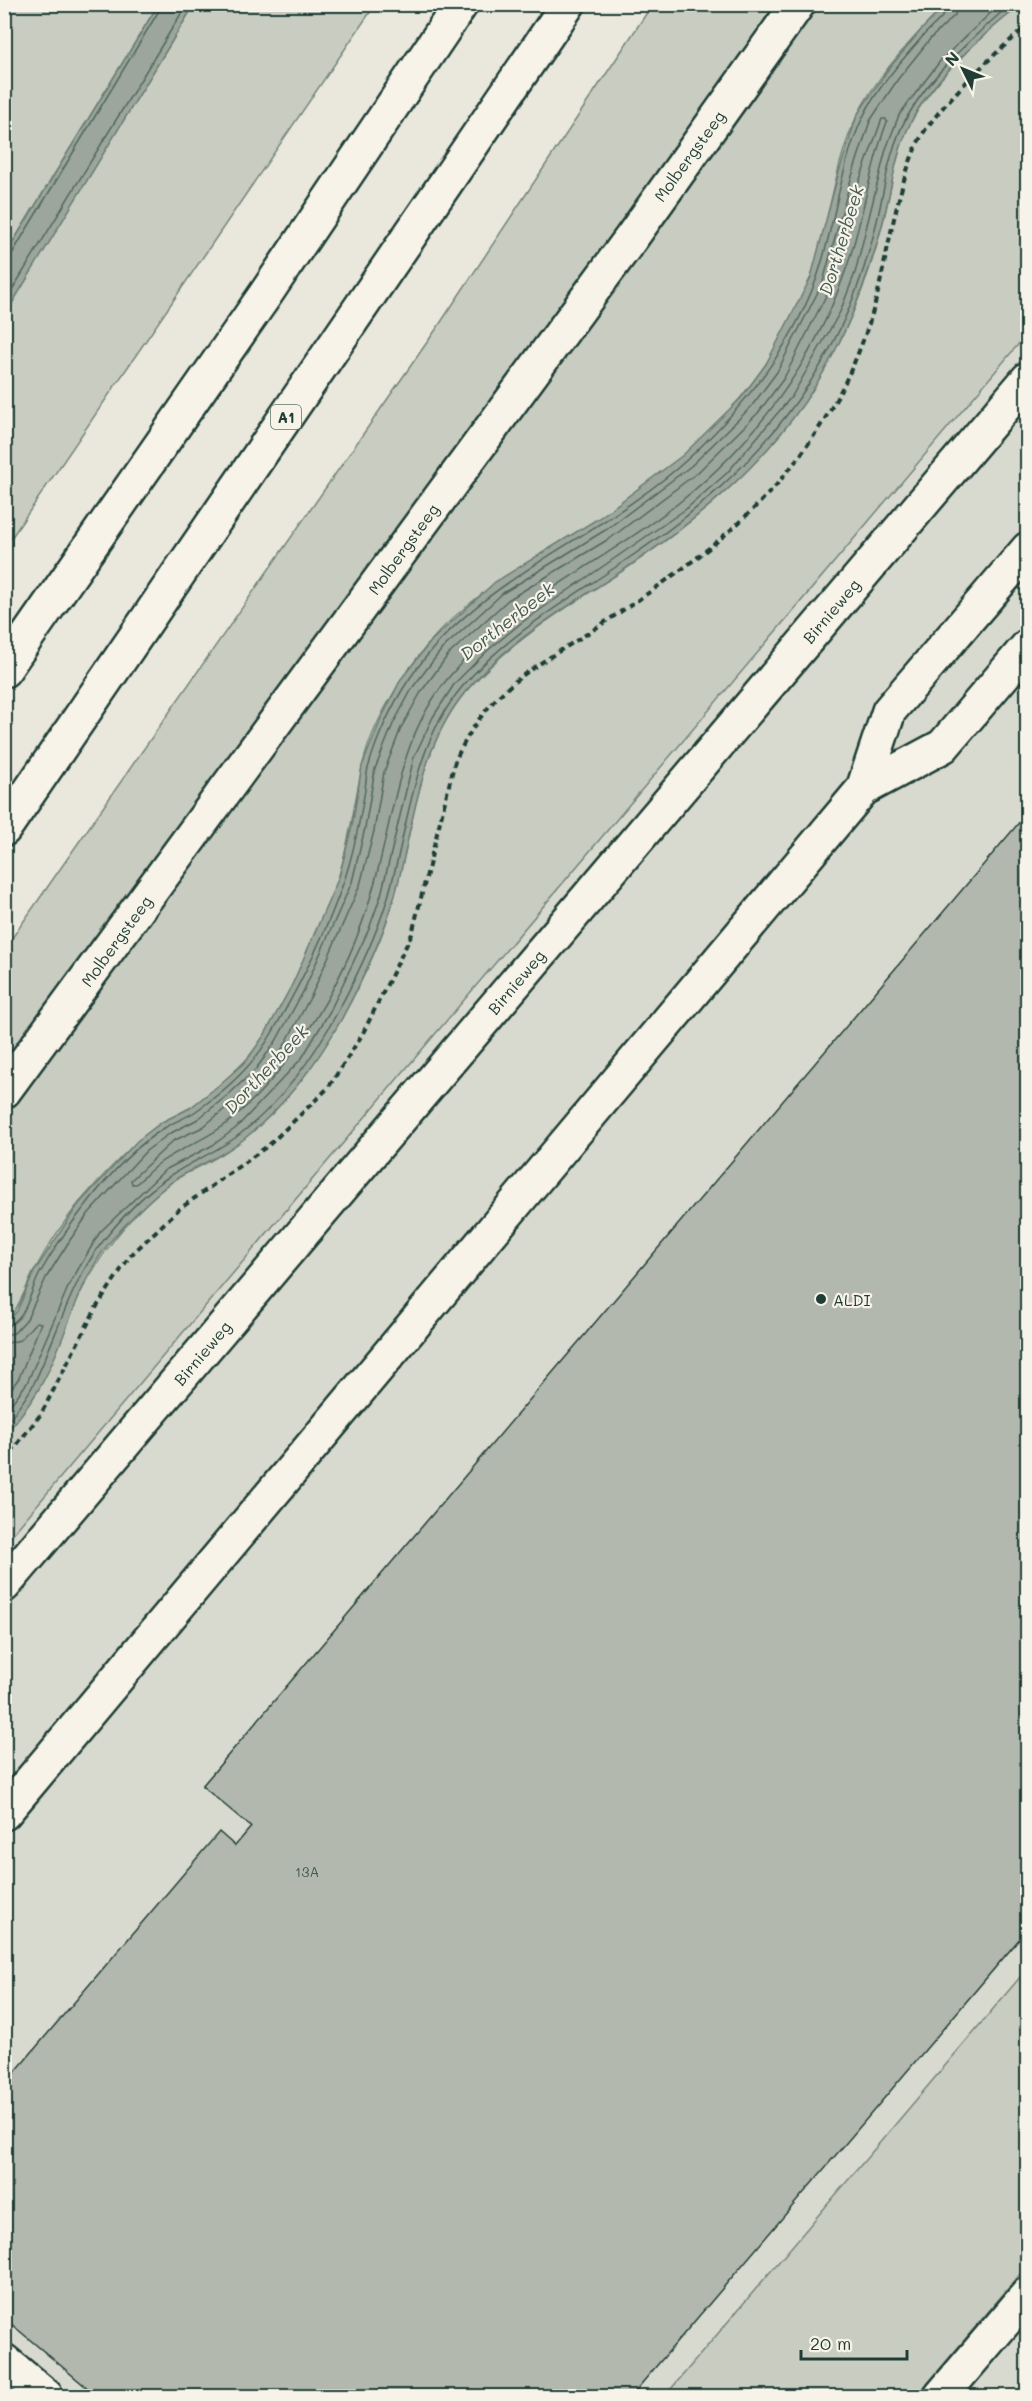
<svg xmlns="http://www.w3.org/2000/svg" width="1032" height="2401" font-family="Mali,sans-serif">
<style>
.built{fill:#d9dacf}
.green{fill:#c8ccc1;stroke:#74847a;stroke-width:1.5}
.water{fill:#9ca69c;stroke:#6a7c72;stroke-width:1.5}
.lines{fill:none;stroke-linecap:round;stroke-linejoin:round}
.shore{stroke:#51675e;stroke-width:1.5}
.building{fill:#b2b8ae;stroke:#1f3d34;stroke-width:1.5}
.minor-casing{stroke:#1f3d34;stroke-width:38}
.highway-casing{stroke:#1f3d34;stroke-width:38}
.path{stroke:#1f3d34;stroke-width:4;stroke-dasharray:6 4.5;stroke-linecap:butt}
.minor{stroke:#f7f3e8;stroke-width:33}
.highway{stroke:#f7f3e8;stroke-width:33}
.poi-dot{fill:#1f3d34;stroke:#f7f3e8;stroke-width:2}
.labels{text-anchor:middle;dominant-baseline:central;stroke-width:4.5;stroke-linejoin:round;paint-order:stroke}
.number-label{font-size:14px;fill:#445c52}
.shield{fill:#f7f3e8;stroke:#60746a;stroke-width:1.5}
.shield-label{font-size:15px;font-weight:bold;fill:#1f3d34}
.street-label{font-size:16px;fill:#1f3d34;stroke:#f7f3e8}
.poi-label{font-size:16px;fill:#1f3d34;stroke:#f7f3e8;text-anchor:start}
.water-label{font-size:18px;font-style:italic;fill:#445c53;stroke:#f7f3e8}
</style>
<rect width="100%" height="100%" fill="#eae8dd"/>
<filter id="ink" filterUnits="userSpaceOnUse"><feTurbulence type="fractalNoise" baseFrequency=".0167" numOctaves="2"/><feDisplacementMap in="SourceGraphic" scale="12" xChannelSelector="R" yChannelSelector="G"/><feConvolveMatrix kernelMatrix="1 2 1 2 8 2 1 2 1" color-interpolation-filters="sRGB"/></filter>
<g filter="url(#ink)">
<path class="built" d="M1027,304V2396H5V1516Z"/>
<path class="green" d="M4,5H158L5,255H4Z
M194,5H375L5,547L4,315Z
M652,5H782L5,1066V948L437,328Z
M817,5H946C915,35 876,76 857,116C833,166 830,225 811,277C800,307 782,340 764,367C723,427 659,480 598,519C542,554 472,592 429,643C401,677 371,725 362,768C354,804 350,840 339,875C328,912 310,949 293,983C279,1010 265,1040 244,1062C228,1079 207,1099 186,1110C176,1116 166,1119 157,1126C128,1147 102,1176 79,1203C62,1224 46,1249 33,1273C24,1292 18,1309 5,1324L4,1113Z
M1021,5H1027V334L5,1543C5,1517 5,1491 5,1466C5,1458 2,1444 5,1437C9,1423 30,1404 38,1390C49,1371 56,1348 64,1328C88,1270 121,1220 172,1182C187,1171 206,1165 222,1154C273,1122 313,1070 342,1018C363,979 384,937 395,894C414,824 418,745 469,688C515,637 574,603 630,566C697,520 758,469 804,402C841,348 866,289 882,226C891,192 894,156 910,124C932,80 982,35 1021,5Z
M1027,1969V2266L917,2396H665Z"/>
<path class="water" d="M158,5H194L5,315V255Z
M946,5H1021C983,34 931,80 910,124C894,157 891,194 881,229C864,291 841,350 804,403C758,469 698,519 632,564C575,603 511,637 466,691C418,749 414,825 395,895C383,938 362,981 341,1020C316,1065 284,1106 244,1139C222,1157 196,1165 173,1181C152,1196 131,1218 114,1237C75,1282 67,1343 37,1392C28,1407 16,1421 5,1435V1324L17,1311L34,1272L78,1205L137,1141L162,1122L190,1108L219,1085L247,1060L265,1034L292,985L339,877L352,826L362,766L381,719L401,679L432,640L495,582L599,518L683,455L741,398L766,364L811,277L838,175L857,115L887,71L921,30Z"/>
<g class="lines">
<path class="shore" d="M882,119H886L887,122C868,171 863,223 845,272C814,362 755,442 681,501C606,562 511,601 449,677C397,739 394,818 372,892C349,974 296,1065 231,1120C210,1138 184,1146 161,1162C152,1168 144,1177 136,1184H132L131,1180L173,1141L203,1127L233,1102L263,1075L284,1046L312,994L360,885L374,831L384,772L401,728L421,692L448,655L508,600L612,537L697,473L758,413L784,378L831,286L859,182Z
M4,257L12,254L22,237L163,4
M4,303L187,4
M4,1328C13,1324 18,1320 23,1312C30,1300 33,1286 40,1273C52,1252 67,1229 82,1210C104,1181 134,1146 166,1127C175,1121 186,1118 196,1111C225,1091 254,1065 272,1033C300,985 326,933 344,881C354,852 360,820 365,790C366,782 366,773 369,765C377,737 392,705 408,681C479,574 599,541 690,457C744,406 790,350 816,280C835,228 839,167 863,117C877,88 902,60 923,36C933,25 945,17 950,4
M4,1335L14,1333L27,1319L46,1278L70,1240L89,1213L120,1179L146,1151L169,1134L198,1119L228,1095L256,1069L276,1041L304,990L352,882L365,828L375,769L393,724L413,687L442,649L503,593L607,529L691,466L751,407L777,372L823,282L851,179L870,121L898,79L930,39L955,15L958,4
M4,1344L20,1340L36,1322L41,1323L19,1378L4,1398
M4,1413L27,1383L69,1285L100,1232L165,1170L213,1145L236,1128L302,1058L330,1011L369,929L381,895L414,757L433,717L455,683L487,651L521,623L686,509L727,473L792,396L840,312L855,273L886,149L899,115L941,60L1000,4
M4,1426C15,1412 28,1397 35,1381C58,1333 72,1278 107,1236C125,1214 149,1189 173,1174C193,1161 215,1152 235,1138C278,1106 312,1060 337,1013C357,976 376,937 388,897C409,825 412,747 462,687C507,634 570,599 626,560C692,516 751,466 797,401C836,348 862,285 877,221C885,186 889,148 907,117C932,73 973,37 1011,4"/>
</g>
<path class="building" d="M1028,812V1929L631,2396H97L4,2318V2085L219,1832L235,1846L251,1827L202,1786Z"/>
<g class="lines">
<defs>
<path id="minor" d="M863,789L943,746L1028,646
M4,1091L632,237L798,4
M4,1585L1028,379
M4,1813L863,789L889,711L1028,549
M4,2361L46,2396
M941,2396L1028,2294"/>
<path id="highway" d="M4,670L265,295L461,4
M4,829L568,4"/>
</defs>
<use href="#minor" class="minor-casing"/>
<use href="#highway" class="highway-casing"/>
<path class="path" d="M4,1461L41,1414L96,1308L130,1256L178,1210L269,1145L328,1088L362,1035L412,934L455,761C491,685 530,671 596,628C660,586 727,541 778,483C825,428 859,366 877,296C888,252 901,164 926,129C951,94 995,53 1028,25"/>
<use href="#minor" class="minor"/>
<use href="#highway" class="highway"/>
</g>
</g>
<circle class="poi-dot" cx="821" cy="1299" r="6"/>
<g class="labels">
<g class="number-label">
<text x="307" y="1871">13A</text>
</g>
<rect class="shield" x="271" y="405" width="30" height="24" rx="4.5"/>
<g class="shield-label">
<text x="286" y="417">A1</text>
</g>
<g class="street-label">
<text transform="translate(689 156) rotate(-54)">Molbergsteeg</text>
<text transform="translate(403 549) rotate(-54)">Molbergsteeg</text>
<text transform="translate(831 611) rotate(-50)">Birnieweg</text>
<text transform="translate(116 941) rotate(-54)">Molbergsteeg</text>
<text transform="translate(516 982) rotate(-50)">Birnieweg</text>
<text transform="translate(202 1353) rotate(-50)">Birnieweg</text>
</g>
<g class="poi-label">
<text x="833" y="1299">ALDI</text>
</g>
<g class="water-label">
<text transform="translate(841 240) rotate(-73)">Dortherbeek</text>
<text transform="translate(507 621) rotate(-38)">Dortherbeek</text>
<text transform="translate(266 1069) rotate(-47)">Dortherbeek</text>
</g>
</g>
<rect width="1032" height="2401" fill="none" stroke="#f7f3e8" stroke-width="24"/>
<rect x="12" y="12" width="1008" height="2377" fill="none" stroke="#1f3d34" stroke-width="2" filter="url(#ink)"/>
<g transform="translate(963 69) rotate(313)" stroke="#f7f3e8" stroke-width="4.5" paint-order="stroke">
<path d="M0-4.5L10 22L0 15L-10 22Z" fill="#1f3d34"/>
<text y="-9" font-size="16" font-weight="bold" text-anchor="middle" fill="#1f3d34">N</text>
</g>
<path d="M801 2350v9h106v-9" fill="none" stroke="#1f3d34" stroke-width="3"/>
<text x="810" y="2350" font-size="18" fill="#1f3d34" stroke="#f7f3e8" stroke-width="4.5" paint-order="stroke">20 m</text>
</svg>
